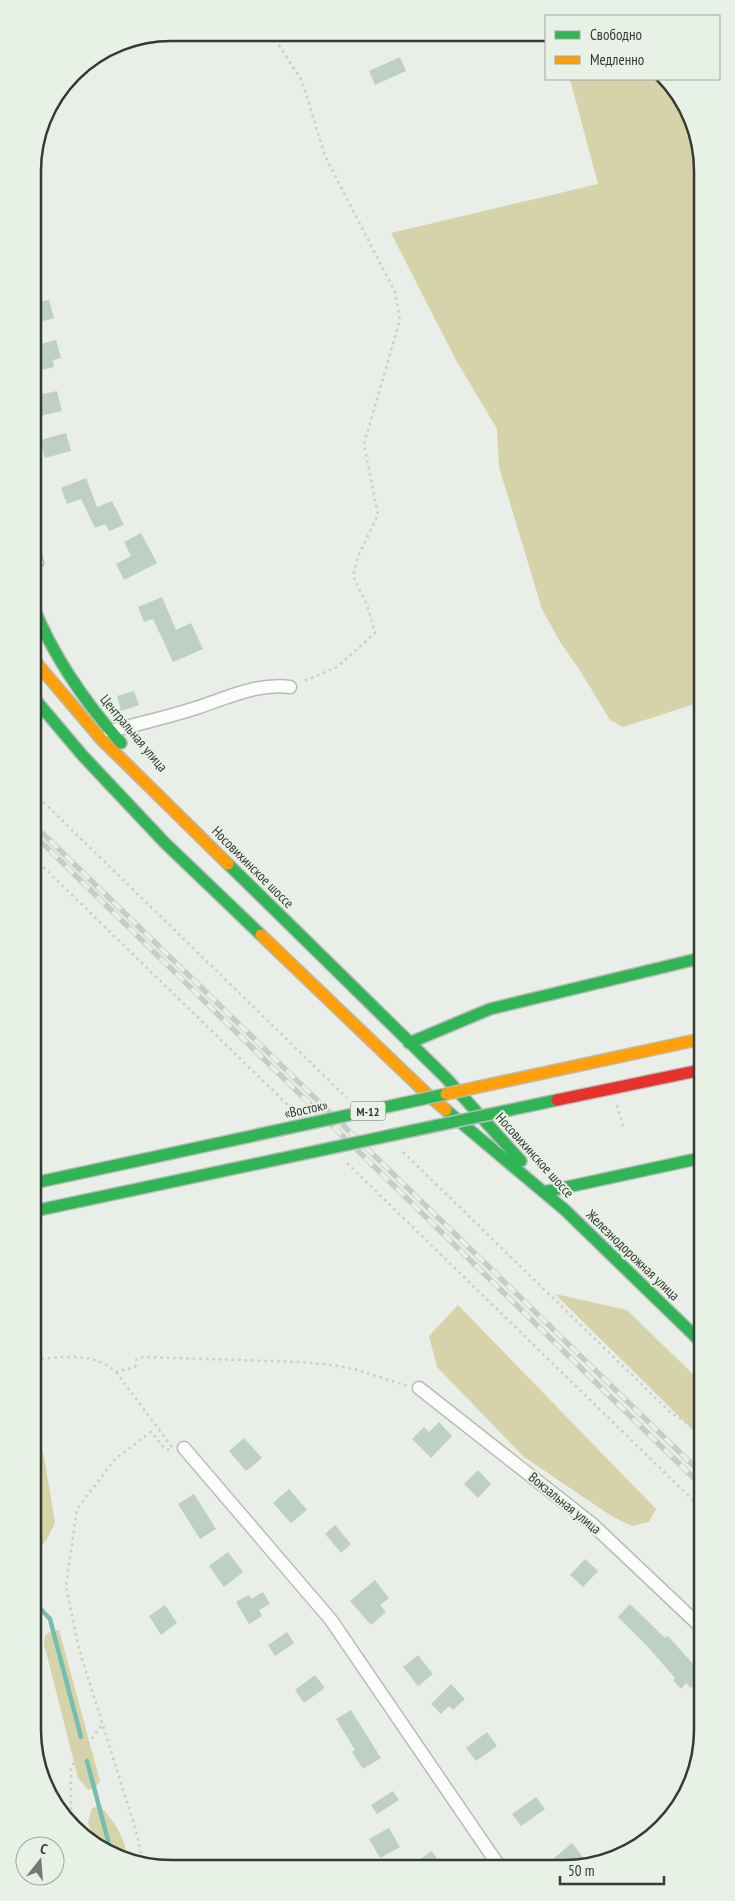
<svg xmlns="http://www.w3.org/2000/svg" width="735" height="1901" font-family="'PT Sans Narrow',sans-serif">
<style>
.green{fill:#d6d3aa}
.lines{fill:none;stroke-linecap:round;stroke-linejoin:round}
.stream{stroke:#74beb1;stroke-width:4.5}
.building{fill:#bed0c5}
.lane-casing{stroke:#b8bbb6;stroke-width:9}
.street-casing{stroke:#b8bbb6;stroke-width:15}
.fast-casing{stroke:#b8bbb6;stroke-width:14}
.slow-casing{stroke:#b8bbb6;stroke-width:14}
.path{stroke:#cacdca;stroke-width:2.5;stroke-dasharray:2.5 4;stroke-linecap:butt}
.lane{stroke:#fcfcfc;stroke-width:6}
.street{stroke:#fcfcfc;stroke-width:12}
.fast{stroke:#30b455;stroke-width:11}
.slow{stroke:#ff9f0a;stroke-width:11}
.rail-casing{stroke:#cacbc9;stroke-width:5.5}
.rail{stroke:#e7f1e5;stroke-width:4;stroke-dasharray:11;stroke-linecap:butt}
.fast-bridge-casing{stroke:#b8bbb6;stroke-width:14;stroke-linecap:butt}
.slow-bridge-casing{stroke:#b8bbb6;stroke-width:14;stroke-linecap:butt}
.jam-bridge-casing{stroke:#b8bbb6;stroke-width:14;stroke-linecap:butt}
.fast-bridge{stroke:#30b455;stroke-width:11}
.slow-bridge{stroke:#ff9f0a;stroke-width:11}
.jam-bridge{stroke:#e5322d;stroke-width:11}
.labels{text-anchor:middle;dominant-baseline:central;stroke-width:4;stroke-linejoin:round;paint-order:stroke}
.shield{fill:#e7f1e5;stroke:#6b716a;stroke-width:1}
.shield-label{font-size:12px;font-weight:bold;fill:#363a35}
.street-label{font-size:14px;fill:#363a35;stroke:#e7f1e5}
.rim{fill:none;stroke:#363a35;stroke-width:2.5}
</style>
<rect width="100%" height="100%" fill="#e9eee8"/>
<path class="green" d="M570,79H665L700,144L701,702L623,727L610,720L581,672L560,642L542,609L499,467L497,429L457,362L391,233L598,184Z
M555,1294L627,1310L702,1383V1439Z
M458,1305L656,1509L649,1522L632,1526L613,1517L524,1457L437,1367L429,1336Z
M35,1446L40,1449L44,1456L55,1523L48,1537L35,1556Z
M59,1630L100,1781L95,1788L88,1790L78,1778L44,1644L45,1636L51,1631Z
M100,1806C115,1822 123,1835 128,1857L93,1838L88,1823L92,1808Z"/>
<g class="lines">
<path class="stream" d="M34,1259L38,1317
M35,1603L50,1619L81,1737
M87,1761L110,1848"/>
</g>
<path class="building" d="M400,57L406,71L375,85L369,71Z
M49,300L54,318L33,324V303Z
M56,340L61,358L53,360L54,367L33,372V346Z
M57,391L62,411L35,417L33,396Z
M66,433L71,451L45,458L40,440Z
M86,478L97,507L112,501L124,525L109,531L105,524L95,528L81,499L67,504L61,488Z
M141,533L157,563L124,580L116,564L131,556L124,542Z
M162,597L176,630L191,623L203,649L173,662L153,619L144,622L138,607Z
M134,691L139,705L121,711L117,696Z
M439,1422L452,1436L431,1458L412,1439L424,1427L429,1432Z
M244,1438L262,1458L246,1471L229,1451Z
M478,1470L491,1484L478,1498L464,1484Z
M289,1489L307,1510L291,1523L273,1503Z
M194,1494L216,1529L200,1539L178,1504Z
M335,1525L351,1544L341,1553L325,1534Z
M228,1552L243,1572L224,1587L209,1566Z
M585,1559L598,1571L583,1587L570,1575Z
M375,1580L389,1598L380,1605L386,1612L371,1625L350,1601Z
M263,1592L270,1604L259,1610L262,1616L249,1624L236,1602L249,1595L251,1599Z
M630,1604L665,1638L668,1636L702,1674V1677L691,1688L686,1683L681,1689L673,1680L675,1678L647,1646L618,1617Z
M165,1605L177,1623L161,1635L149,1616Z
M287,1632L294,1643L275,1656L268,1645Z
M418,1655L433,1674L418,1686L403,1667Z
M315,1675L325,1688L304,1703L295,1690Z
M451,1684L465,1699L453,1710L449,1706L441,1714L431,1704Z
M351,1710L381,1758L363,1769L352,1752L355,1750L336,1719Z
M487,1732L497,1746L476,1761L466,1748Z
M393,1791L399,1800L377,1814L371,1805Z
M536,1797L545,1809L521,1826L512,1814Z
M389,1828L400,1847L380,1858L369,1839Z
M572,1843L586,1861L580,1866H545Z
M432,1851L439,1862L433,1866H410Z"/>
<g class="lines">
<defs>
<path id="lane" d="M33,535L40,563L33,565"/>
<path id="street" d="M110,731C139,724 168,717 196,708C227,698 256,683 290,687
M419,1388L592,1524L702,1628
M184,1448L331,1620L499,1866"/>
<path id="fast" d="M33,606C54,658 84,701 121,743
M34,698L83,756L165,843L261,935
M228,864L446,1078L521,1161
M409,1043L490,1009L701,958
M446,1110L565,1210L702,1343
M544,1192L701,1158"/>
<path id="slow" d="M34,660L101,739L228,864
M261,935L428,1095L446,1110"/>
</defs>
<use href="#lane" class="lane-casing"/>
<use href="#street" class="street-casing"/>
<use href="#fast" class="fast-casing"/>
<use href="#slow" class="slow-casing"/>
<path class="path" d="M274,33L277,42L302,81L325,156L395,292L400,320L364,444L378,515L358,556L353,576L367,605L375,633L337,667L302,682
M34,793L347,1098
M34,858L293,1110
M617,1105L623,1126
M403,1152L670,1412L702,1433
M347,1163L702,1509
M35,1360C62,1356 94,1352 116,1372L135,1367L136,1360L139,1358L145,1357L301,1362L332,1365L354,1369L408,1386
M116,1372L172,1447
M71,1823V1767L102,1725
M144,1866L136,1831L79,1649L66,1586L77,1509L115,1459L151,1432L165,1449L173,1450"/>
<use href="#lane" class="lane"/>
<use href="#street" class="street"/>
<use href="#fast" class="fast"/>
<use href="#slow" class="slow"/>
<defs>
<path id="rail" d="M34,825L702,1474
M34,835L702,1486"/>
</defs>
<use href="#rail" class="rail-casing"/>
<use href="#rail" class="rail"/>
<defs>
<path id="fast-bridge" d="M34,1183L446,1094
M34,1211L557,1100"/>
<path id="slow-bridge" d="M446,1094L701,1039"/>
<path id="jam-bridge" d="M557,1100L701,1070"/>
</defs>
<use href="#fast-bridge" class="fast-bridge-casing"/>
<use href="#slow-bridge" class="slow-bridge-casing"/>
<use href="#jam-bridge" class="jam-bridge-casing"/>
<use href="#fast-bridge" class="fast-bridge"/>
<use href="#slow-bridge" class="slow-bridge"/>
<use href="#jam-bridge" class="jam-bridge"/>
</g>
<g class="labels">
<rect class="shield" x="350.5" y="1101.5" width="35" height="19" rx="4"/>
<g class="shield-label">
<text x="368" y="1111">М-12</text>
</g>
<g class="street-label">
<text transform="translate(134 733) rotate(50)">Центральная улица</text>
<text transform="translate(253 867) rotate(45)">Носовихинское шоссе</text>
<text transform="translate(306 1109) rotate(-12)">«Восток»</text>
<text transform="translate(535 1155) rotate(48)">Носовихинское шоссе</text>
<text transform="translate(633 1255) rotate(44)">Железнодорожная улица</text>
<text transform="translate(565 1503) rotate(39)">Вокзальная улица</text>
</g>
</g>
<path d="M0 0H735V1901H0ZM171 41H564A130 130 0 0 1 694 171V1730A130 130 0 0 1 564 1860H171A130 130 0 0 1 41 1730V171A130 130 0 0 1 171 41Z" fill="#e7f1e5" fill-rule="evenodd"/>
<path class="rim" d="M171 41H564A130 130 0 0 1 694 171V1730A130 130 0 0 1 564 1860H171A130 130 0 0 1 41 1730V171A130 130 0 0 1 171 41Z"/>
<rect x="545" y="15" width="175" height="65" fill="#e7f1e5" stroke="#a0a89f"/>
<rect x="555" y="31" width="25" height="8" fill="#30b455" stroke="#a0a89f"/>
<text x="590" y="40" font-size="15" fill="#363a35">Свободно</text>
<rect x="555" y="56" width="25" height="8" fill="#ff9f0a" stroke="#a0a89f"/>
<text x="590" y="65" font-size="15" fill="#363a35">Медленно</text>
<g transform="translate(40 1861) rotate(17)"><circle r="24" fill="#e7f1e5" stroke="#a0a89f"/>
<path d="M0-4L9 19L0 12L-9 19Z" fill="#757974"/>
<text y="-8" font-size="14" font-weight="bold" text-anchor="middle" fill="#363a35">С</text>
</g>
<path d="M560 1876v8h104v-8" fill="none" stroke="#363a35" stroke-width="2.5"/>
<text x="568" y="1876" font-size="15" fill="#363a35" stroke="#e7f1e5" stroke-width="4" paint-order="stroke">50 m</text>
</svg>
